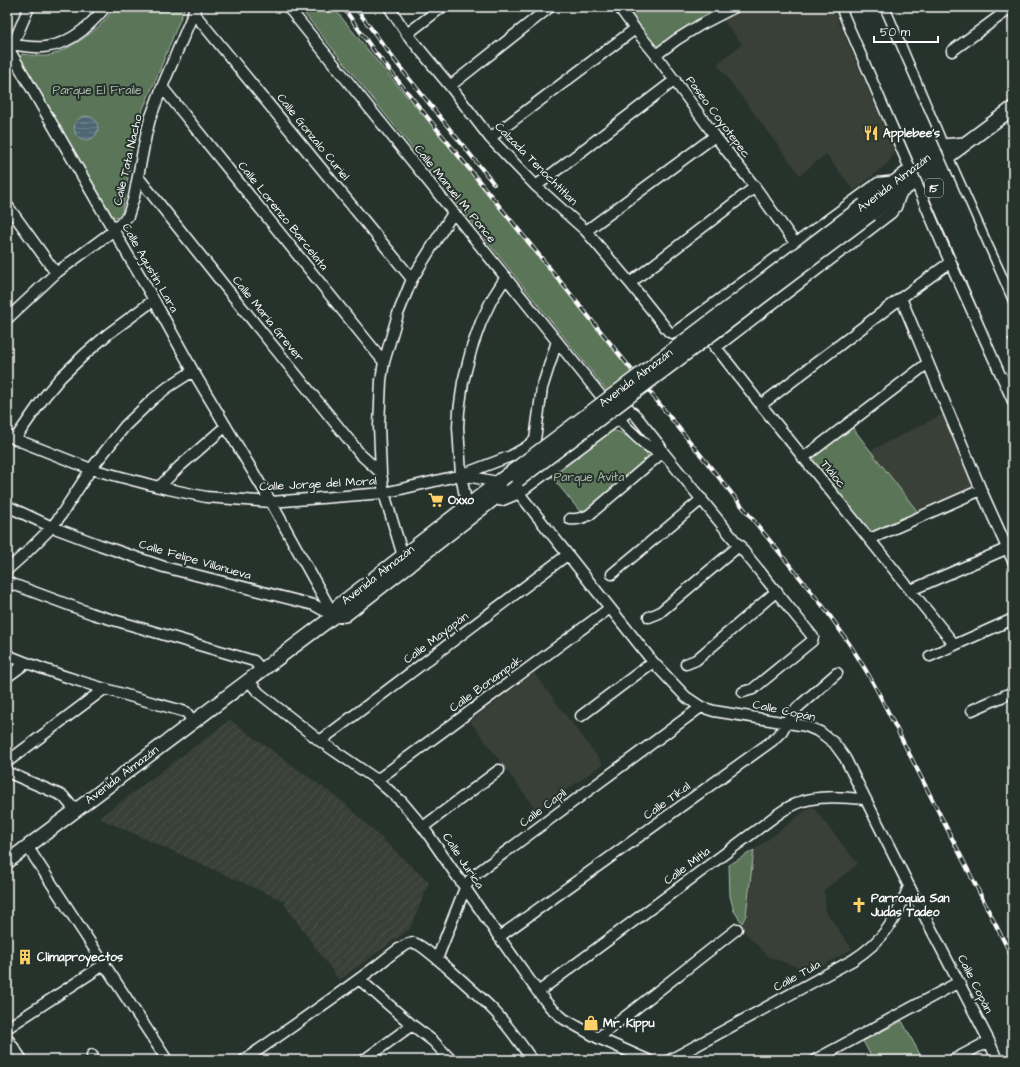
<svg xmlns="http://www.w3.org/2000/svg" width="1020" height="1067" font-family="'Architects Daughter',sans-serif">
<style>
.built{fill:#393f38}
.industrial{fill:url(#industrial-furrows)}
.green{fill:#5a7459;stroke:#acbaac}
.water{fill:url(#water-rules);stroke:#95a3aa}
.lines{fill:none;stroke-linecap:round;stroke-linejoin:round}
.minor-casing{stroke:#fff;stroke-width:13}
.major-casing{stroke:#fff;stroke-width:16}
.minor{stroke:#26332d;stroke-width:10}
.major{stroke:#26332d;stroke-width:13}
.rail-casing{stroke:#fff;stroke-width:4}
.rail{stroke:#26332d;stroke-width:2.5;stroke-dasharray:8;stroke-linecap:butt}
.major-bridge-casing{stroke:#fff;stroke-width:16;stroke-linecap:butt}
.highway-bridge-casing{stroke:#fff;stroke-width:18;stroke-linecap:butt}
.major-bridge{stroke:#26332d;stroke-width:13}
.highway-bridge{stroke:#26332d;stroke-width:15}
.labels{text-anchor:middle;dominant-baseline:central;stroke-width:4;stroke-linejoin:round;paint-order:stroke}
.shield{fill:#26332d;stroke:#bec2c0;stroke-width:1}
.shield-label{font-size:11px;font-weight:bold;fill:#fff}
.park-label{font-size:12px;fill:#acbaac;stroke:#26332d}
.street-label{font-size:12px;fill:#fff;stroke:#26332d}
.poi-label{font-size:12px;font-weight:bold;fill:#fff;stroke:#26332d;text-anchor:start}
</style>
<defs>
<pattern id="industrial-furrows" width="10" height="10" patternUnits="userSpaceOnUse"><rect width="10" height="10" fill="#393f38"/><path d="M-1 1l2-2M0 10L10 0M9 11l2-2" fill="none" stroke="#4d524c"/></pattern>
<pattern id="water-rules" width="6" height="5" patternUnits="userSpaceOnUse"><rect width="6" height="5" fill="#4e6672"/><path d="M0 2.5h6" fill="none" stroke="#697d87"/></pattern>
</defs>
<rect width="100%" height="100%" fill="#26332d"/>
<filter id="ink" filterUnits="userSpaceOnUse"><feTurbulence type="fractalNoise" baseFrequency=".025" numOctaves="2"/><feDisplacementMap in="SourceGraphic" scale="8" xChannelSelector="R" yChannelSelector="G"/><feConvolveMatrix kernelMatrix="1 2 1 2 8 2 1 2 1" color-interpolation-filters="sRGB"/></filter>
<g filter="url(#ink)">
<path class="built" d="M750,7H832L893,146V155L889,162L854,191L826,154L800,175L717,64L742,44L722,19Z
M947,412L978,488L921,515L870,451Z
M534,673L603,764L537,811L470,721Z
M812,806L858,864L824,890L826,912L852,949L812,972L769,957L746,934L742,923L746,915L754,850Z"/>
<path class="industrial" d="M230,720L343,802L429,883L410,929L339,980L284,904L286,902L99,818Z"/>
<path class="green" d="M114,7H185L158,74L137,123L131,150L130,165L122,212L119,216L116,217H113L20,57L22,54C30,55 39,57 47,56C65,52 93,34 105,20C109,16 111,11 114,7Z
M299,7H333L381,66L427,120L632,373L608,392Z
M619,7H735L656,55Z
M849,423L921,516L870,539L803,458Z
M609,431C613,431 616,431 619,432C628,436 648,449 648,458L582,514L551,476Z
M754,850L746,915L742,923L734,911L730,896L729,865Z
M902,1021L923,1060H873L863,1041Z"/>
<path class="water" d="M74 128a12 12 0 1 1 24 0a12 12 0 1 1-24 0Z"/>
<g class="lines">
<defs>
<path id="minor" d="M288,7L626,427C638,437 647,450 663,452
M389,7L407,34L450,86L490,138L536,186L586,231L630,283L669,332L672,333H674L878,183L897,181
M619,7L635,29L656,55L715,136L755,187L795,243
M841,7L950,262L1013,401
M884,7L947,156L984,239L1013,302
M193,12L412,279
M407,34L442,7
M7,43C37,50 58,50 83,30C91,23 99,16 105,7
M7,46L154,300L193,371L271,502L334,616
M11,49L29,7
M952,51L1012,7
M656,55L676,40L700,25L735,7
M450,86L550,7
M162,87L384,362
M490,138L635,29
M138,177L223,284L353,445L360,454L381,473
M536,186L675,80
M7,205L56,273
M586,231L715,136
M630,283L755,187
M901,298L981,490L1013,561
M7,319L56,273L113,231L128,216L134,197L146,135L150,119L162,87L196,7
M704,332L761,405L954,644
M715,348L891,213L896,207L902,190
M761,405L901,298L956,258
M621,407L633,413L637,417L660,446L663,452L813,637L812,641L753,689L743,692
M7,435L15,439L91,469L159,487L206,497L271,502L384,493L461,475L511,456L525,448L535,440L542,388L557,341
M15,439L45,396L60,378L85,354L108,334L154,300
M803,458L928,363
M462,475L497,482
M159,487L179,467L226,426
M516,487L518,492L653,662L686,697L701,707L714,711L806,726L820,732L834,743L845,758L909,886L989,1041L997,1060
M7,506L52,527L100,545L164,567L314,605L334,616
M467,507L461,475L458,427L459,411L463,382L472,347L481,322L492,299L506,277
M570,519C577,520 582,518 589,515L663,452
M870,539L981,490
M403,556L384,493L381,473L379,426L381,380L384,362L398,314L412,279L453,213
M7,570L26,553L52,527L61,515L91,469L125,426L153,399L168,387L193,371
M612,574L702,499
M7,582L93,614L254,661L262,670
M911,590L1013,546
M649,617L659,613L740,545
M7,655C65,679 126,695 186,712L193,721
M930,656L1013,619
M686,664L696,660L777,591
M7,677L26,663
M248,680L259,693L320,741L377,780L402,802L423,827L499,937L538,992L550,1007L564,1019L598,1038L648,1060
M972,710L1013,692
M581,716L653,662
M320,741L567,555
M7,762L104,689
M7,772L63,796L75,810
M377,780L610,608
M423,827L499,770
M27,846L167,1060
M499,937L772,741L782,731L790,716L797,708L837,673
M437,959L465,888L469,881L473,876L701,707
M359,979L412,1025L433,1041L451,1060
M538,992L758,829C772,819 786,806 803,801C822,795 845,798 865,799
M7,1028L105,964
M7,1038L22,1060
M598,1038L737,929
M92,1055L95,1060
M244,1060C289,1029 334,998 378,965C386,959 404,942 414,943C424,944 488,1004 497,1014C510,1029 521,1044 532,1060
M364,1060L412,1025
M670,1060L853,960C884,940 896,920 909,886
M815,1060L959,982
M953,1060L989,1041"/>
<path id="major" d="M864,205L943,146L964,144
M871,214L1013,108
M501,499L518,492L628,410
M334,616L345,615L518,480
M7,862L334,616L338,606L501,480"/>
</defs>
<use href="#minor" class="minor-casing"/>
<use href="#major" class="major-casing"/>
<use href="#minor" class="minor"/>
<use href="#major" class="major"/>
<defs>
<path id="rail" d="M343,7L374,51L822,605C842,632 861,660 877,690L1013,959
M355,7L399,66L494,184"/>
</defs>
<use href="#rail" class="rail-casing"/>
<use href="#rail" class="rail"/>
<defs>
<path id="major-bridge" d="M501,480L864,205
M518,480L871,214"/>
<path id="highway-bridge" d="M855,7L1013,370
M870,7L1013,333"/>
</defs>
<use href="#major-bridge" class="major-bridge-casing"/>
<use href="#highway-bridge" class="highway-bridge-casing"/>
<use href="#major-bridge" class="major-bridge"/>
<use href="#highway-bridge" class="highway-bridge"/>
</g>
</g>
<defs>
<symbol id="restaurant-bare" viewBox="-9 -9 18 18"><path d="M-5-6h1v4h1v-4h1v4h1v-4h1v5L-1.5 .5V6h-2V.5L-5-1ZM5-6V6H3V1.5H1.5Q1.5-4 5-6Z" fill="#ffd166" stroke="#26332d" stroke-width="2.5" paint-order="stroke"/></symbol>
<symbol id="supermarket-bare" viewBox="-9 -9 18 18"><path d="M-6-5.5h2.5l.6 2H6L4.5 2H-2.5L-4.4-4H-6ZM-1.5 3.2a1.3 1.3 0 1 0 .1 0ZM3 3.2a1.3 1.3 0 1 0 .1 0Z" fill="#ffd166" stroke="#26332d" stroke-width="2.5" paint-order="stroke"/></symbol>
<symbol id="church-bare" viewBox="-9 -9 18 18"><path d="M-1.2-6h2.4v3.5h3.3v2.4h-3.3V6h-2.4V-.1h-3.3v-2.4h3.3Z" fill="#ffd166" stroke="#26332d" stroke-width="2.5" paint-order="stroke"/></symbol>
<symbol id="building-bare" viewBox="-9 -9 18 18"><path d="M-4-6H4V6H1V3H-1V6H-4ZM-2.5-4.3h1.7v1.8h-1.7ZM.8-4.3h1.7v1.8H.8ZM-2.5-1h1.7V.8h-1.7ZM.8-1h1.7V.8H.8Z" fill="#ffd166" stroke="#26332d" stroke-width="2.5" paint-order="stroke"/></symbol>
<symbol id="shop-bare" viewBox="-9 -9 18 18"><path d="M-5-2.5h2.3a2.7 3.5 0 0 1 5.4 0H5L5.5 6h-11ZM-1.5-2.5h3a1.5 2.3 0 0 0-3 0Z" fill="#ffd166" stroke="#26332d" stroke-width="2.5" paint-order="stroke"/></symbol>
</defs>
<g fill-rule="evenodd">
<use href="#restaurant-bare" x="860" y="122" width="22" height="22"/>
<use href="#supermarket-bare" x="425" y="489" width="22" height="22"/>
<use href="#church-bare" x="848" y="894" width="22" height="22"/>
<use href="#building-bare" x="14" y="946" width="22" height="22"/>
<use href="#shop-bare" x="580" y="1012" width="22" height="22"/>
</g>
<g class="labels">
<rect class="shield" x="925" y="179" width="18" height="18" rx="3"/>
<g class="shield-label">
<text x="934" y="188">15</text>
</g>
<g class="park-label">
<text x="97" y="90">Parque El Fraile</text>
<text x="589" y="477">Parque Avita</text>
</g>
<g class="street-label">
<text transform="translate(718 117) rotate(53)">Paseo Coyotepec</text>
<text transform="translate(313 137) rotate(51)">Calle Gonzalo Curiel</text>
<text transform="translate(128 160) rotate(-77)">Calle Tata Nacho</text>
<text transform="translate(536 164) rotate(45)">Calzada Tenochtitlan</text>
<text transform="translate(894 183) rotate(-37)">Avenida Almazán</text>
<text transform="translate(455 194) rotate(51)">Calle Manuel M. Ponce</text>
<text transform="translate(283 216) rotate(51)">Calle Lorenzo Barcelata</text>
<text transform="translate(150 268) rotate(60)">Calle Agustín Lara</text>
<text transform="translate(268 319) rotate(51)">Calle María Grever</text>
<text transform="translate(636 378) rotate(-37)">Avenida Almazán</text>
<text transform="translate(833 474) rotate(51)">Tláloc</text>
<text transform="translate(318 484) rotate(-3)">Calle Jorge del Moral</text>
<text transform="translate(195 560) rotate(16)">Calle Felipe Villanueva</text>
<text transform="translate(378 575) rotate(-38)">Avenida Almazán</text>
<text transform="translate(436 638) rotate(-37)">Calle Mayapán</text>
<text transform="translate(486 684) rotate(-36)">Calle Bonampak</text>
<text transform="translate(784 711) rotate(12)">Calle Copán</text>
<text transform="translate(122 775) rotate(-37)">Avenida Almazán</text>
<text transform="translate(667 801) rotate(-36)">Calle Tikal</text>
<text transform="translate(543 808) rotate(-37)">Calle Capil</text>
<text transform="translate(463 861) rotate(56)">Calle Jurica</text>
<text transform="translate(687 866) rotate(-37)">Calle Mitla</text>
<text transform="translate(797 976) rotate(-29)">Calle Tula</text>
<text transform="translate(975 984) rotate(63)">Calle Copán</text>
</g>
<g class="poi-label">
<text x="883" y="133">Applebee's</text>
<text x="448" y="500">Oxxo</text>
<text x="871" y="898">Parroquia San<tspan x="871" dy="14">Judas Tadeo</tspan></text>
<text x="37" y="957">Climaproyectos</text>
<text x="603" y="1023">Mr. Kippu</text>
</g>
</g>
<rect width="1020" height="1067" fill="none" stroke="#26332d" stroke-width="24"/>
<rect x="12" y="12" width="996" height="1043" fill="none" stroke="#fff" stroke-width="1.5" filter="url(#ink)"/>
<path d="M874 36v6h64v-6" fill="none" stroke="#ffffff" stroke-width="2"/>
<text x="880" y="36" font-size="12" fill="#ffffff" stroke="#26332d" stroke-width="3" paint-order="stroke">50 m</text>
</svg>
